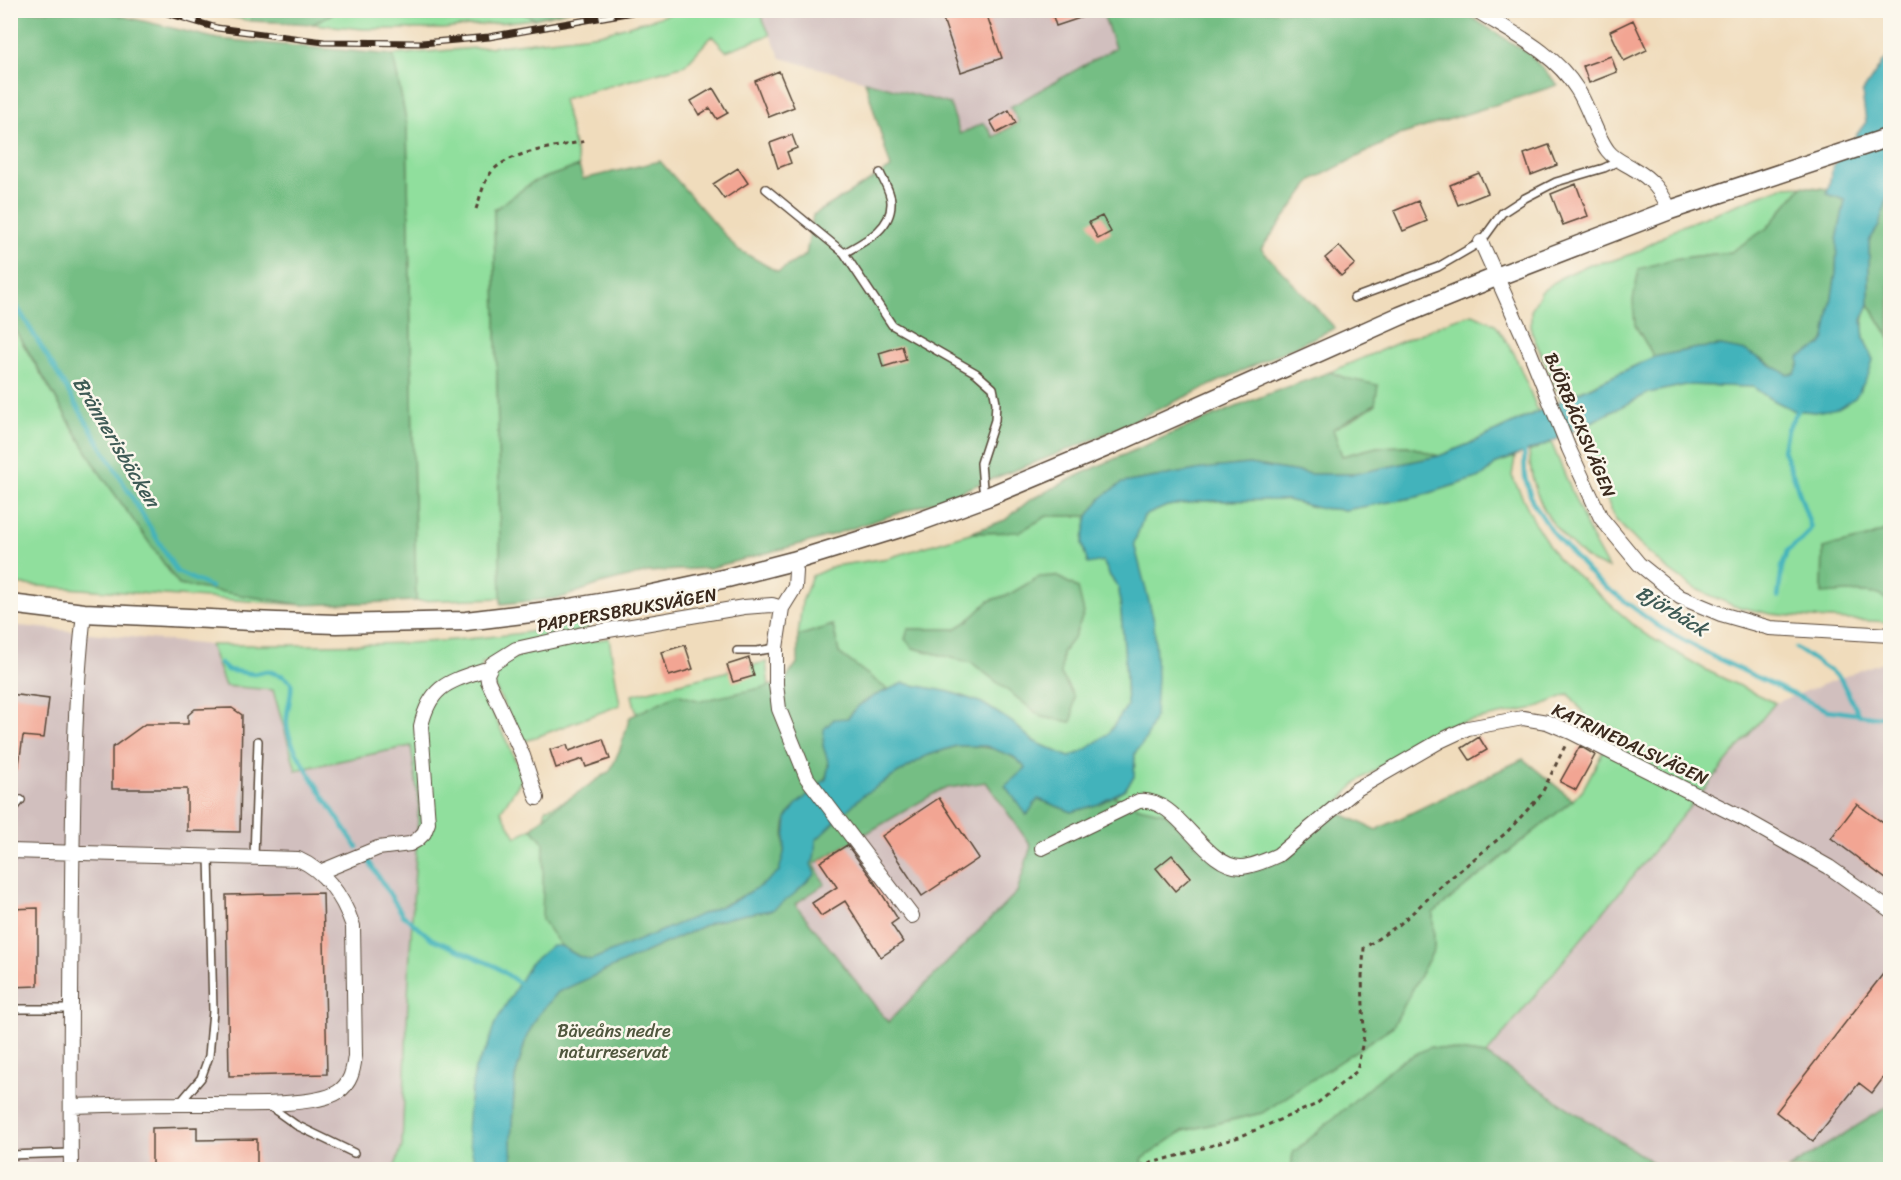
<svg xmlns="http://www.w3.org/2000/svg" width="1901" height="1180" font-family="Sriracha,sans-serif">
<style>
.industrial{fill:#d1bfbe}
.green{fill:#90df9d;stroke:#66845e;stroke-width:1.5;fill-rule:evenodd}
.forest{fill:#74be84;stroke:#587451;stroke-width:1.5;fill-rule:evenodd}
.water{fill:#43b3bb;stroke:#3f6e6c;stroke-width:1.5}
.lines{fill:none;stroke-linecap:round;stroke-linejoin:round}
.stream{stroke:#43b3bb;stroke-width:4.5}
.building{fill:#f2a593}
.lane-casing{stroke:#564536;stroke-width:10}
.street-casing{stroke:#564536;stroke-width:16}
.secondary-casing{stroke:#564536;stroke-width:21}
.path{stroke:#564536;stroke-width:3;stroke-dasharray:4.5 4.5;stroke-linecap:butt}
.lane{stroke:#fff;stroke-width:7}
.street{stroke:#fff;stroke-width:14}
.secondary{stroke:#fff;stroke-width:18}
.rail-casing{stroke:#3b2a1e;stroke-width:7}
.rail{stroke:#fbf7ec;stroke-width:4.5;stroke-dasharray:14;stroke-linecap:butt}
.labels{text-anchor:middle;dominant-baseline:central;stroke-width:5;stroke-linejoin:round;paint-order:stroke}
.street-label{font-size:18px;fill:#3b2a1e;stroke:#fbf7ec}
.park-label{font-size:18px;fill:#50573e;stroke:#fbf7ec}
.water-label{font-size:20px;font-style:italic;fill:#3e5a55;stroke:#fbf7ec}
</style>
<rect width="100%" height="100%" fill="#fbf7ec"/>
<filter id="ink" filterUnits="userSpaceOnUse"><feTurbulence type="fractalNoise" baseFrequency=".0167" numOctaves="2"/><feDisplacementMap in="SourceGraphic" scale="12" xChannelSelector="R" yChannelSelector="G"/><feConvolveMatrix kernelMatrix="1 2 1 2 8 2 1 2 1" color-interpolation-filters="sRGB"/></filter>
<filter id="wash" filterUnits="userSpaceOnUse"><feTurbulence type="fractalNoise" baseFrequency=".008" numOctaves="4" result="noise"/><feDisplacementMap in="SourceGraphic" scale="24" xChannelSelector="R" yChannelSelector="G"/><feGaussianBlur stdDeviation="1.35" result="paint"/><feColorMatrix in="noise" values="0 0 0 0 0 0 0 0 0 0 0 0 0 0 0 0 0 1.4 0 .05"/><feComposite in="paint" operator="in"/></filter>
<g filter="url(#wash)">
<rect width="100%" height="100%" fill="#f0dcbc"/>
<path class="industrial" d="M759,11H1102L1115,48L1010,107L1019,122L993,137L984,123L960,134L950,104L781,58Z
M10,625L210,645L226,686L273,690L296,770L411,746L419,803L402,1146L394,1169H11Z
M1890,659V1105L1788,1169H1663L1486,1055L1775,703Z
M986,782L1031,846L1017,892L888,1023L794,904L825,884L813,864L942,789Z"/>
<path class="green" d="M337,10H519L534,19L443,29H363L313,24Z
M201,11H251V21Z
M681,11H759L770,35L726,51L712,36L685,65L563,99L579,166L533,182L494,210L501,598L416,601L407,125L393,55L499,46L600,34Z
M1802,186L1767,228L1731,252L1673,259L1635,325L1654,357L1561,400L1531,331V311L1541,292L1560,278L1590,264L1611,261L1637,252L1679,227L1782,187Z
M1869,304L1890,339V529L1867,538L1823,548L1822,593L1848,592L1879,594L1890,603V622L1812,618L1771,614L1734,606L1694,588L1666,568L1639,544L1615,519L1578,429L1649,393L1686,385L1753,387L1769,398L1793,410L1815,412L1873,360C1863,337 1858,328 1869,304Z
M1473,314L1495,324L1514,353L1538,411L1469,444L1439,456L1408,446L1377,447L1342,456L1332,429L1354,418L1375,405L1345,378L1330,372L1452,320Z
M10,322L98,470L179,585L303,605L11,584Z
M1551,442L1592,539L1608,568C1602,566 1595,564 1590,561C1585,558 1581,553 1576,549C1546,522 1531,492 1529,452Z
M1515,457L1512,476L1536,525L1557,558L1643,633L1706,670L1775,703L1486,1055L1430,1047L1293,1153L1291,1169H1145L1141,1160L1183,1131L1262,1113L1393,1026L1434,949L1433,913L1573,800L1583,789L1607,744L1569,694L1535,708L1439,727L1357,782L1288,858L1249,873L1216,864L1139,807L1113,796L1125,789L1134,777L1135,753L1146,739L1141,574L1134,543L1144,516L1167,506L1204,501L1287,500L1318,508L1345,510L1417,497L1462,483L1483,476L1497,463Z
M1047,516H1088L1082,544L1088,563L1103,561L1110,576L1119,588L1125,659L1127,706L1108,734L1080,753L1069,757L1033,741L1012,722L982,703L950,692L903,683L888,690L839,653L833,625L798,636L802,602L812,576L834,566L888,558L970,533L1019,532ZM1056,576L1078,588L1074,637L1062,653L1061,674L1074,697L1071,722L1042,717L972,663L913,648L908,629H955L968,621L989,601L1010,594L1039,577Z
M596,620L586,629L482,663C482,669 480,676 482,682C489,716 513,745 522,779L501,811L516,837L532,828L539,836L546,809L649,764L632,695L766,662L770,694L819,804L767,870L696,907L769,1078L718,1169H394L402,1146L410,951L419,803L411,746L296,770L273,690L225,686L210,645C339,645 470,648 596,620Z
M609,638L620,705L523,742L494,685C494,682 494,678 495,675C504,648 583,643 609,638Z"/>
<path class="forest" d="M572,10L534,19L519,11V10Z
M10,11H101L218,39L393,55L407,125L416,601L303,605L179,585L98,470L11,322Z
M251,11V10L337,11L313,24L251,21Z
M1102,11H1462L1528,53L1558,85L1400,135L1312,180L1261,249L1335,328L1085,443L933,502L816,540L710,568L648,572L600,584L561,598L501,604L494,210L533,182L579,166L583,179L660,161L737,249L778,272L806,255L813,215L891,168L865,81L950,104L960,134L984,123L994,137L1019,122L1010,107L1115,48Z
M1802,186L1828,189L1827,194L1845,200L1837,240L1836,273L1825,339C1816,351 1802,359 1795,373L1787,375L1764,360L1721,346L1698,348L1654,357L1635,325L1633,300L1639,269L1673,259L1731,252L1767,228Z
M1890,192V339L1869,304V241L1879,226L1885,203Z
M1330,372L1345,378L1378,385L1375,404L1333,429L1342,456L1377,447L1408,446L1439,456L1354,474H1312L1249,464L1202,469L1122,483L1101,498L1088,516H1047L1019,532L970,533L1005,520L1030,500L1083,473L1180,430L1268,394Z
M1890,529V603L1879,594L1848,592L1822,594L1823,548L1867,538Z
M1056,576L1078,588L1084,613L1074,637L1062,653L1061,674L1074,697L1073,716L1071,722L1042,717L972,663L913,648L905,639L908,629H955L968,621L989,601L1010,594L1039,577Z
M833,625L839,653L888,690L872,697L858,706L823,746C825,751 828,758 828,763C831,789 798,796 788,816C780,832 789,853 780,870C766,894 623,947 591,960L578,956L561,946L542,920L544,843L532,828L552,810L610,771L620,749L630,717L677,694L701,701L783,683L798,662V636Z
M957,746C986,746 1004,747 1027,768L1026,814L1038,799L1072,812L1099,804L1113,796L1139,807L1165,813L1216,864L1249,873L1288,858L1333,810L1376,830L1523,759L1573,800L1433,913L1434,949L1393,1026L1262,1113L1183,1131L1141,1160L1145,1169L512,1170L511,1139L515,1078L526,1038L538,1015L558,992L712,922L746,914L772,910L814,858L816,840L863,795L926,756ZM986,782L1031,846L1017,892L888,1022L795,904L825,884L814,864L942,789Z
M1430,1047L1486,1055L1663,1169H1291L1293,1153L1398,1063Z
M1890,1105V1169H1788Z"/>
<path class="water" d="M1890,55V192L1885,203L1879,226L1869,241V304L1862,320L1864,339L1873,360L1868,376L1855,398L1838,408L1815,412L1793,410L1769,398L1753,387L1686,385L1649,393L1551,442L1497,463L1483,476L1417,497L1345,510L1318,508L1287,500L1204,501L1167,506L1144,516L1134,543L1154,621L1157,676L1155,716L1146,739L1135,753L1134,777L1125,789L1099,804L1072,812L1038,799L1027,815L1005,786L1026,768L1014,757L986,746H956L926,756L863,795L816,840L814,859L811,864L815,874L793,895L772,910L746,914L712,922L558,992L538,1015L526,1038L515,1078L511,1139L512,1169H476L467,1130L469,1106L475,1068L488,1046L494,1025L530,964L551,946H561L578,956L591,960L738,899L765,883L779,871L784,853L787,817L796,805L826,779L829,764L823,746L824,729L834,719L848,718L858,706L872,697L903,683L919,686L950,692L982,703L1012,722L1033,741L1069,757L1080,753L1108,734L1127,706L1125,659L1119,588L1110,576L1103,561L1088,564L1082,544L1088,516L1101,498L1122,483L1202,469L1249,464L1312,474H1354L1439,456L1469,444L1654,357L1698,348L1721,346L1746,351L1787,374L1795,373L1799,364V357L1820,346L1825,338L1836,273L1837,240L1845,200L1827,194L1833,166L1866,122L1862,93L1881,64Z"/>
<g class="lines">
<path class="stream" d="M10,295L177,572L211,587
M1524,448L1525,477L1532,501L1553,533L1596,580L1658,626L1714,657L1827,710L1877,717L1890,715
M1778,597L1782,567L1787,551L1802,540L1811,528L1794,477L1783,450L1787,429L1800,407
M1796,648L1840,678L1859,715
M220,663L227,670L254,674L267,671L283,676L291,682C293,698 285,710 287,727C290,744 300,758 309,773C324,798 340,822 357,847
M366,857L403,915L432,939L495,966L522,985"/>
</g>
<g id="blocks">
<path class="building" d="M940,10H985L1002,58L961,72Z
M1051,10H1095V13L1056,26Z
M1633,20L1647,50L1624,61L1610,31Z
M1611,56L1617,72L1589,83L1583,66Z
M779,71L794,107L769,117L755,81Z
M713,88L728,113L717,119L710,108L699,115L691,101Z
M1009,110L1016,123L997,133L990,121Z
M792,135L797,148L787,152L791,163L778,168L770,143Z
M1549,145L1557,165L1531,175L1524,154Z
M738,168L748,183L724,199L713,184Z
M1479,173L1488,193L1458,205L1450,185Z
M1576,184L1588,216L1563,225L1551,194Z
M1418,201L1427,221L1403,231L1394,211Z
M1102,216L1111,232L1098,239L1089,222Z
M1339,246L1355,264L1341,276L1325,258Z
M902,346L906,360L883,367L879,353Z
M685,645L693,669L669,676L662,652Z
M749,658L754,676L733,682L727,665Z
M10,694L49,699L44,738L23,736L18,771H10Z
M232,708L242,715L240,832L187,831V789H112V748L145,724H188V715L195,709Z
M1479,737L1487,750L1470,760L1462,748Z
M603,739L610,759L586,767L583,759L556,768L550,750L567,745L569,751Z
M1580,746L1595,755L1576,790L1560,782Z
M939,798L979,858L922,896L882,836Z
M1857,804L1890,828V882L1831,838Z
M847,845L871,877L898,919L891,924L903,942L881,957L845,901L821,916L812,903L837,887L820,862Z
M1172,855L1191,877L1175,891L1156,868Z
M323,893L327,1074L229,1076L226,895Z
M38,908V986L10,987V909Z
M1890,965V1069L1872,1093L1859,1083L1813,1141L1776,1112Z
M197,1127V1140L257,1139V1170H152V1128Z"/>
</g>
</g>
<g filter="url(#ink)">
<use href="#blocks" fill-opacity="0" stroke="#564536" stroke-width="1.5"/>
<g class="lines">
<defs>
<path id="lane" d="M766,189L844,253L892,325L976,373L993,388L996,403L995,420L981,463L983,488L986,495
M844,253C863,242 891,230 891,204C892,194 884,182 880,173
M1354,298L1438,267L1481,242L1502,213L1525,198L1556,182L1604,168L1619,161
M737,651H757L776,648
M10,813L21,800
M254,857L258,741
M10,1009H70
M179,1104L201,1078L209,1056L213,1011L209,857
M268,1105L296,1125L354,1153
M10,1155L71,1153"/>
<path id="street" d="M1476,10C1512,33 1554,52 1577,89C1589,107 1595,134 1608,151C1615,160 1625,163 1634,169C1652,179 1661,191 1670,210
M1481,242L1528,347L1569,449L1601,518L1639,564L1680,597L1721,614L1770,628L1890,635
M793,561L796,571L795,587L782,608L776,648V684L779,709L807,778L912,916
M537,798L523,756L488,681L487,674L492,664L516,649L579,635L744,607L772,605L782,608
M1042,848L1139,801C1179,796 1203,868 1242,867C1254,866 1267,860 1278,855L1357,789L1440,741L1468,728L1523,718L1547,722L1571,732L1744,819L1829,867L1890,910
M10,851L298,859C327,872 343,897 353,926L355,1056C353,1071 351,1083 338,1092C313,1109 212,1103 177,1104C142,1104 106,1105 71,1106
M320,872L378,848L410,844L417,840L424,833L428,823L421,726C430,686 448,682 483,670L488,671
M71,1170C70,1075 71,981 72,886C73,795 74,703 84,613"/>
<path id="secondary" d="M10,604L84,613L276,622L336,624L466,621L564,609L648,595L727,578L793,561L913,524L987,497L1109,446L1400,316L1496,277L1670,210L1890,137"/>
</defs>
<use href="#lane" class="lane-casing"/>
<use href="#street" class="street-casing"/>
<use href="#secondary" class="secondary-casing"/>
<path class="path" d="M476,209C480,198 483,184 490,174C506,151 559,147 586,141
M1132,1170L1136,1167L1177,1156L1239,1137L1315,1105L1357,1071L1364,1035L1362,977L1364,948L1400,924L1447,881L1507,832L1541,795L1566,744"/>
<use href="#lane" class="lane"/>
<use href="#street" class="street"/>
<use href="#secondary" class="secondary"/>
<defs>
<path id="rail" d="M157,10L217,28L324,42L422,43L489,37L644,10"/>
</defs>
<use href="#rail" class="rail-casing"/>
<use href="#rail" class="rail"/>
</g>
</g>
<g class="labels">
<g class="street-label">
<text transform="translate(1580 425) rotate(67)">BJÖRBÄCKSVÄGEN</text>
<text transform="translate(627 610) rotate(-10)">PAPPERSBRUKSVÄGEN</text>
<text transform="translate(1630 744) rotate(25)">KATRINEDALSVÄGEN</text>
</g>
<g class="park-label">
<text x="614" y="1031">Bäveåns nedre<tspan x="614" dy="21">naturreservat</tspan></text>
</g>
<g class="water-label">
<text transform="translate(116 442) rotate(59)">Brännerisbäcken</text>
<text transform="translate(1672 611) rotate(31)">Björbäck</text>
</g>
</g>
<rect width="1901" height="1180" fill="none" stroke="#fbf7ec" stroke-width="36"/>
</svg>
